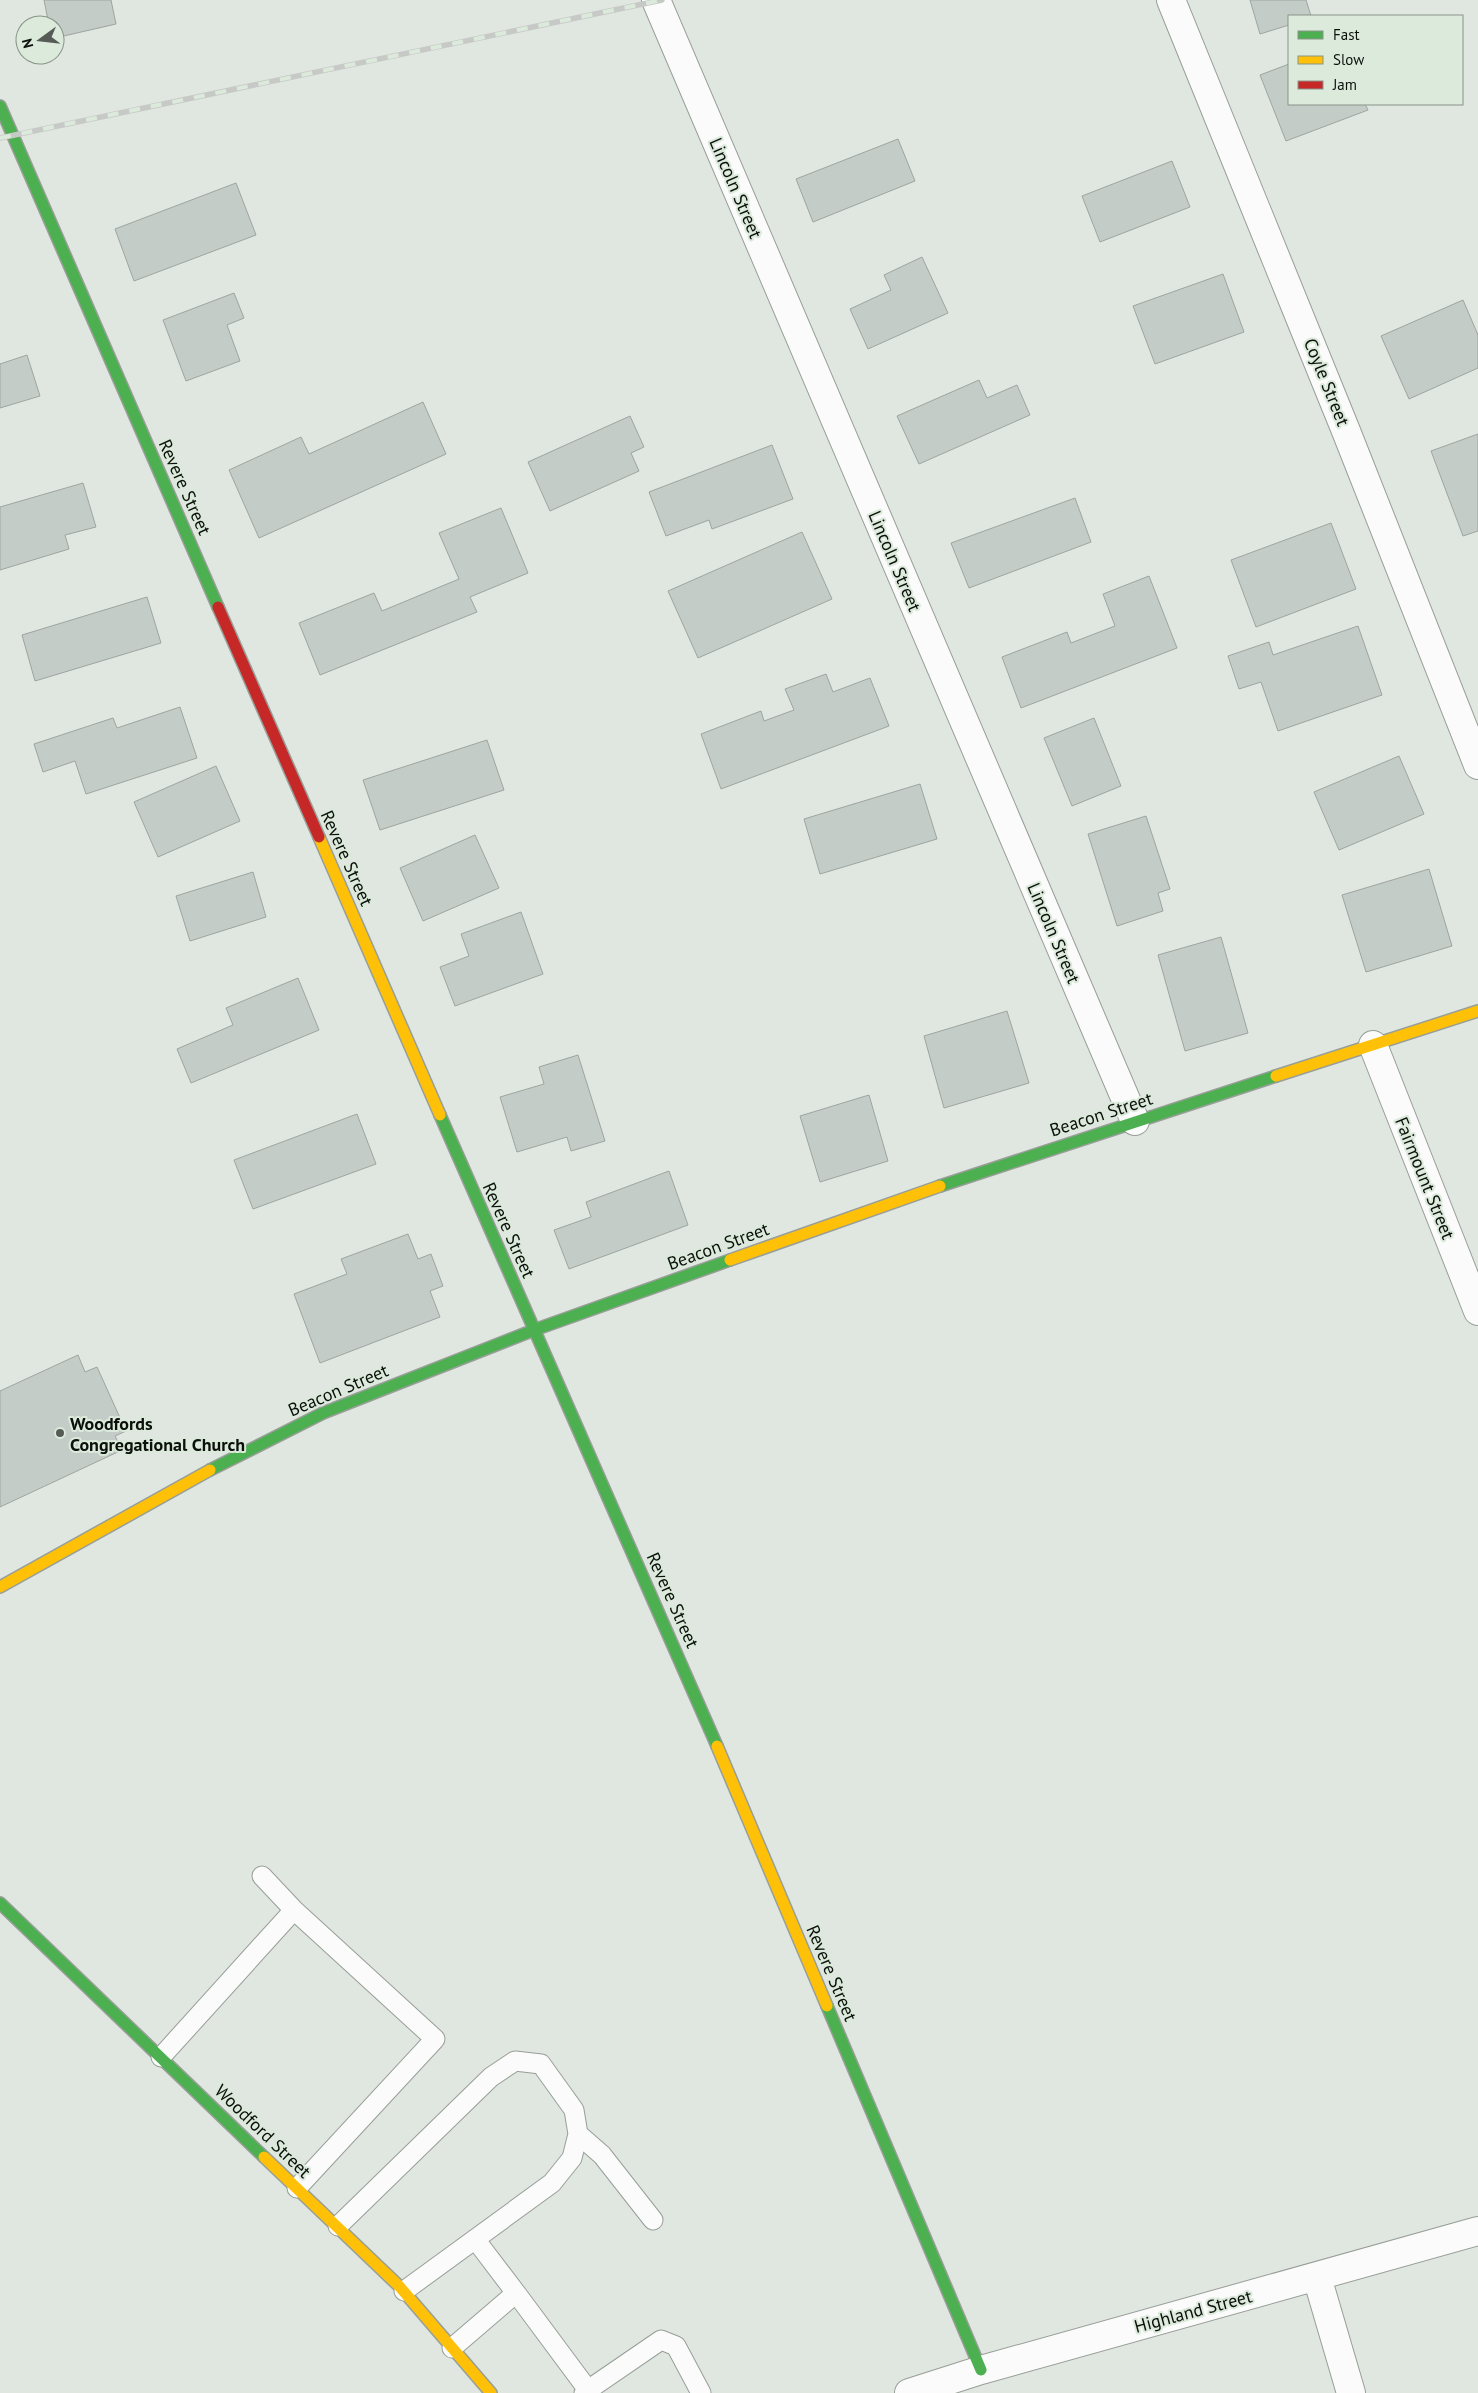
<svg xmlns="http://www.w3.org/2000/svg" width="1478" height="2393" font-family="'PT Sans',sans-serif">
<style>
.building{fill:#c4ccc7;stroke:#9ea5a0}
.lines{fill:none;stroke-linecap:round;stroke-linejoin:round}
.lane-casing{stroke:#989e98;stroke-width:21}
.street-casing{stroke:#989e98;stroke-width:30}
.fast-casing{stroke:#989e98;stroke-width:14}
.slow-casing{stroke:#989e98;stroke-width:14}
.jam-casing{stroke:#989e98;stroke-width:14}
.lane{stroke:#fafbfa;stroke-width:19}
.street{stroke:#fafbfa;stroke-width:28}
.fast{stroke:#4caf50;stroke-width:11}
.slow{stroke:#ffc107;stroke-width:11}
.jam{stroke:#c62828;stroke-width:11}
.rail-casing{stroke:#c7c9c7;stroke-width:5.5}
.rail{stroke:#dceadc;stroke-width:4;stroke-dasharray:11;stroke-linecap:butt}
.poi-dot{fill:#565b56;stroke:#dceadc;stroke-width:2}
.labels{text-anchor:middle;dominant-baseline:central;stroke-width:4;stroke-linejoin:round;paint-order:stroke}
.street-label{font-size:18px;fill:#0b100b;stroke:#dceadc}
.poi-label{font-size:18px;font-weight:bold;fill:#0b100b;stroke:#dceadc;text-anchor:start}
</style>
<rect width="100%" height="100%" fill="#e0e6e0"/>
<path class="building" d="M44,0H111L116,24L55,38V25H49Z
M1250,0H1306L1311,16H1289V25L1260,34Z
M1289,64V104H1365L1368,110L1286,141L1260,75Z
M898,139L915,181L813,222L796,179Z
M1172,161L1190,207L1100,242L1082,196Z
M236,183L256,235L134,281L115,229Z
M922,257L948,313L868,349L850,309L891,290L884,275Z
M1223,274L1244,332L1155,364L1133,306Z
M234,293L244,318L227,325L240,361L186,381L163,320Z
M1463,300L1478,335V368L1409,399L1381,336Z
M27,355L40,396L0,408V364Z
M979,380L987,398L1017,385L1030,415L919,464L897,416Z
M423,402L446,454L259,538L229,470L301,437L309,454Z
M630,416L644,447L631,453L639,471L550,511L528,462Z
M1478,434V531L1463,536L1431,451Z
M772,445L793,499L712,529L709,520L666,536L649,492Z
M83,483L96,527L65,535L69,549L0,570V507Z
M1075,498L1091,542L969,588L951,543Z
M501,508L528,573L470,597L477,612L320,675L299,623L374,593L382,611L459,579L439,533Z
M1331,523L1356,589L1256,627L1231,560Z
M802,532L832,599L698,658L668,591Z
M1149,576L1177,648L1021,708L1002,657L1067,632L1071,643L1115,626L1103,594Z
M147,597L161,643L35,681L22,635Z
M1358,626L1382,695L1278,731L1261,682L1239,689L1228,656L1269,642L1273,655Z
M826,674L833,692L870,678L889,726L721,789L701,734L761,711L764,721L794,710L785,689Z
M180,707L197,758L86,794L75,761L43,772L34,744L113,718L117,728Z
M1094,718L1121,786L1072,806L1044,738Z
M487,740L504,790L380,830L363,780Z
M1399,756L1424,814L1339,850L1314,792Z
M216,766L240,821L158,857L134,802Z
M920,784L937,839L820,874L804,819Z
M1146,816L1170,889L1158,893L1163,911L1117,926L1088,834Z
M475,835L499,888L423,921L400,868Z
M1429,869L1452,946L1366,972L1342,895Z
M253,872L266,917L190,941L176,896Z
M521,912L543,974L455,1006L440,967L469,956L461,934Z
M1221,937L1248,1033L1185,1051L1158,955Z
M298,978L319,1030L191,1083L177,1049L233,1025L226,1008Z
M1007,1011L1029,1083L944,1108L924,1036Z
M578,1055L605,1141L571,1151L567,1137L517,1152L500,1097L544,1084L539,1067Z
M869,1095L888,1161L820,1182L800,1116Z
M357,1114L376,1164L253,1209L234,1160Z
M669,1171L688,1225L569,1269L554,1230L591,1217L586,1202Z
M408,1234L418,1259L431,1254L443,1286L430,1291L440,1317L320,1363L294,1294L347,1274L341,1259Z
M78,1355L85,1372L97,1367L126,1431L115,1436L122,1450L0,1507V1391Z"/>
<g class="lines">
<defs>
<path id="lane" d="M262,1876L294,1910
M161,2057L294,1910L435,2039L297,2188
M578,2134L602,2155L653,2220
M338,2226L491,2077L515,2061L541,2064L574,2110L578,2134L572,2158L552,2183L404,2291
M516,2293L588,2390L584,2393
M452,2348L516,2293L475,2239
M588,2390L661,2340L676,2346L701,2393"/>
<path id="street" d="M656,0L1135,1121
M1171,0L1346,431L1478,765
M1373,1045L1478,1311
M1317,2277L1351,2393
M909,2393L981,2370L1478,2231"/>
<path id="fast" d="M0,106L218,607
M440,1115L717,1746
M940,1186L1276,1076
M210,1470L323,1413L534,1330L730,1260
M0,1903L264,2157
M827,2006L981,2370"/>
<path id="slow" d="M319,837L440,1115
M1276,1076L1478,1011
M730,1260L940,1186
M0,1587L210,1470
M717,1746L827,2006
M264,2157L399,2286L491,2393"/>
<path id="jam" d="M218,607L319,837"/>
</defs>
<use href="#lane" class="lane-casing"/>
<use href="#street" class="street-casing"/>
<use href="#fast" class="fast-casing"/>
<use href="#slow" class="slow-casing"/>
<use href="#jam" class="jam-casing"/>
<use href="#lane" class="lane"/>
<use href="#street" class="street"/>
<use href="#fast" class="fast"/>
<use href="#slow" class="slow"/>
<use href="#jam" class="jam"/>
<defs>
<path id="rail" d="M0,138L662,0"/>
</defs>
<use href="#rail" class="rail-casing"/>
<use href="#rail" class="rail"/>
</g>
<circle class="poi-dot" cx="60" cy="1433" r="5"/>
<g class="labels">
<g class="street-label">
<text transform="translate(736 188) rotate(67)">Lincoln Street</text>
<text transform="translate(1327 382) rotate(68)">Coyle Street</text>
<text transform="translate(185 487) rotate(66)">Revere Street</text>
<text transform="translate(895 561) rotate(67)">Lincoln Street</text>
<text transform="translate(347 858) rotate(66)">Revere Street</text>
<text transform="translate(1054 933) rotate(67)">Lincoln Street</text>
<text transform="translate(1101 1114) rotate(-18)">Beacon Street</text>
<text transform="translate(1425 1178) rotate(68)">Fairmount Street</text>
<text transform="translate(509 1230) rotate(66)">Revere Street</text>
<text transform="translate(718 1246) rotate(-20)">Beacon Street</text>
<text transform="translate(338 1390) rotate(-23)">Beacon Street</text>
<text transform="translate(673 1600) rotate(66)">Revere Street</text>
<text transform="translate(832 1973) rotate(67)">Revere Street</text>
<text transform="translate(263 2131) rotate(44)">Woodford Street</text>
<text transform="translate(1193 2311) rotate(-15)">Highland Street</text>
</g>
<g class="poi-label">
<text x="70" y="1423">Woodfords<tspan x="70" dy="21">Congregational Church</tspan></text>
</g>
</g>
<rect x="1288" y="15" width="175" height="90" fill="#dceadc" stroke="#889388"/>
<rect x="1298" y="31" width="25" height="8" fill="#4caf50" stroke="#889388"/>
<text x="1333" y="40" font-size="15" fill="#0b100b">Fast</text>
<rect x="1298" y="56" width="25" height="8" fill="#ffc107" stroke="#889388"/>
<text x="1333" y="65" font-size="15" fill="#0b100b">Slow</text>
<rect x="1298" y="81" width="25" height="8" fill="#c62828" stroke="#889388"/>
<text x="1333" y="90" font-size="15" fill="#0b100b">Jam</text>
<g transform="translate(40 40) rotate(255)"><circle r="24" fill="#dceadc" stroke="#889388"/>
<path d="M0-4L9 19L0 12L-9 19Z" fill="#565b56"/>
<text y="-8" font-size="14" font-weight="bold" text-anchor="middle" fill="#0b100b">N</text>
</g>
</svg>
